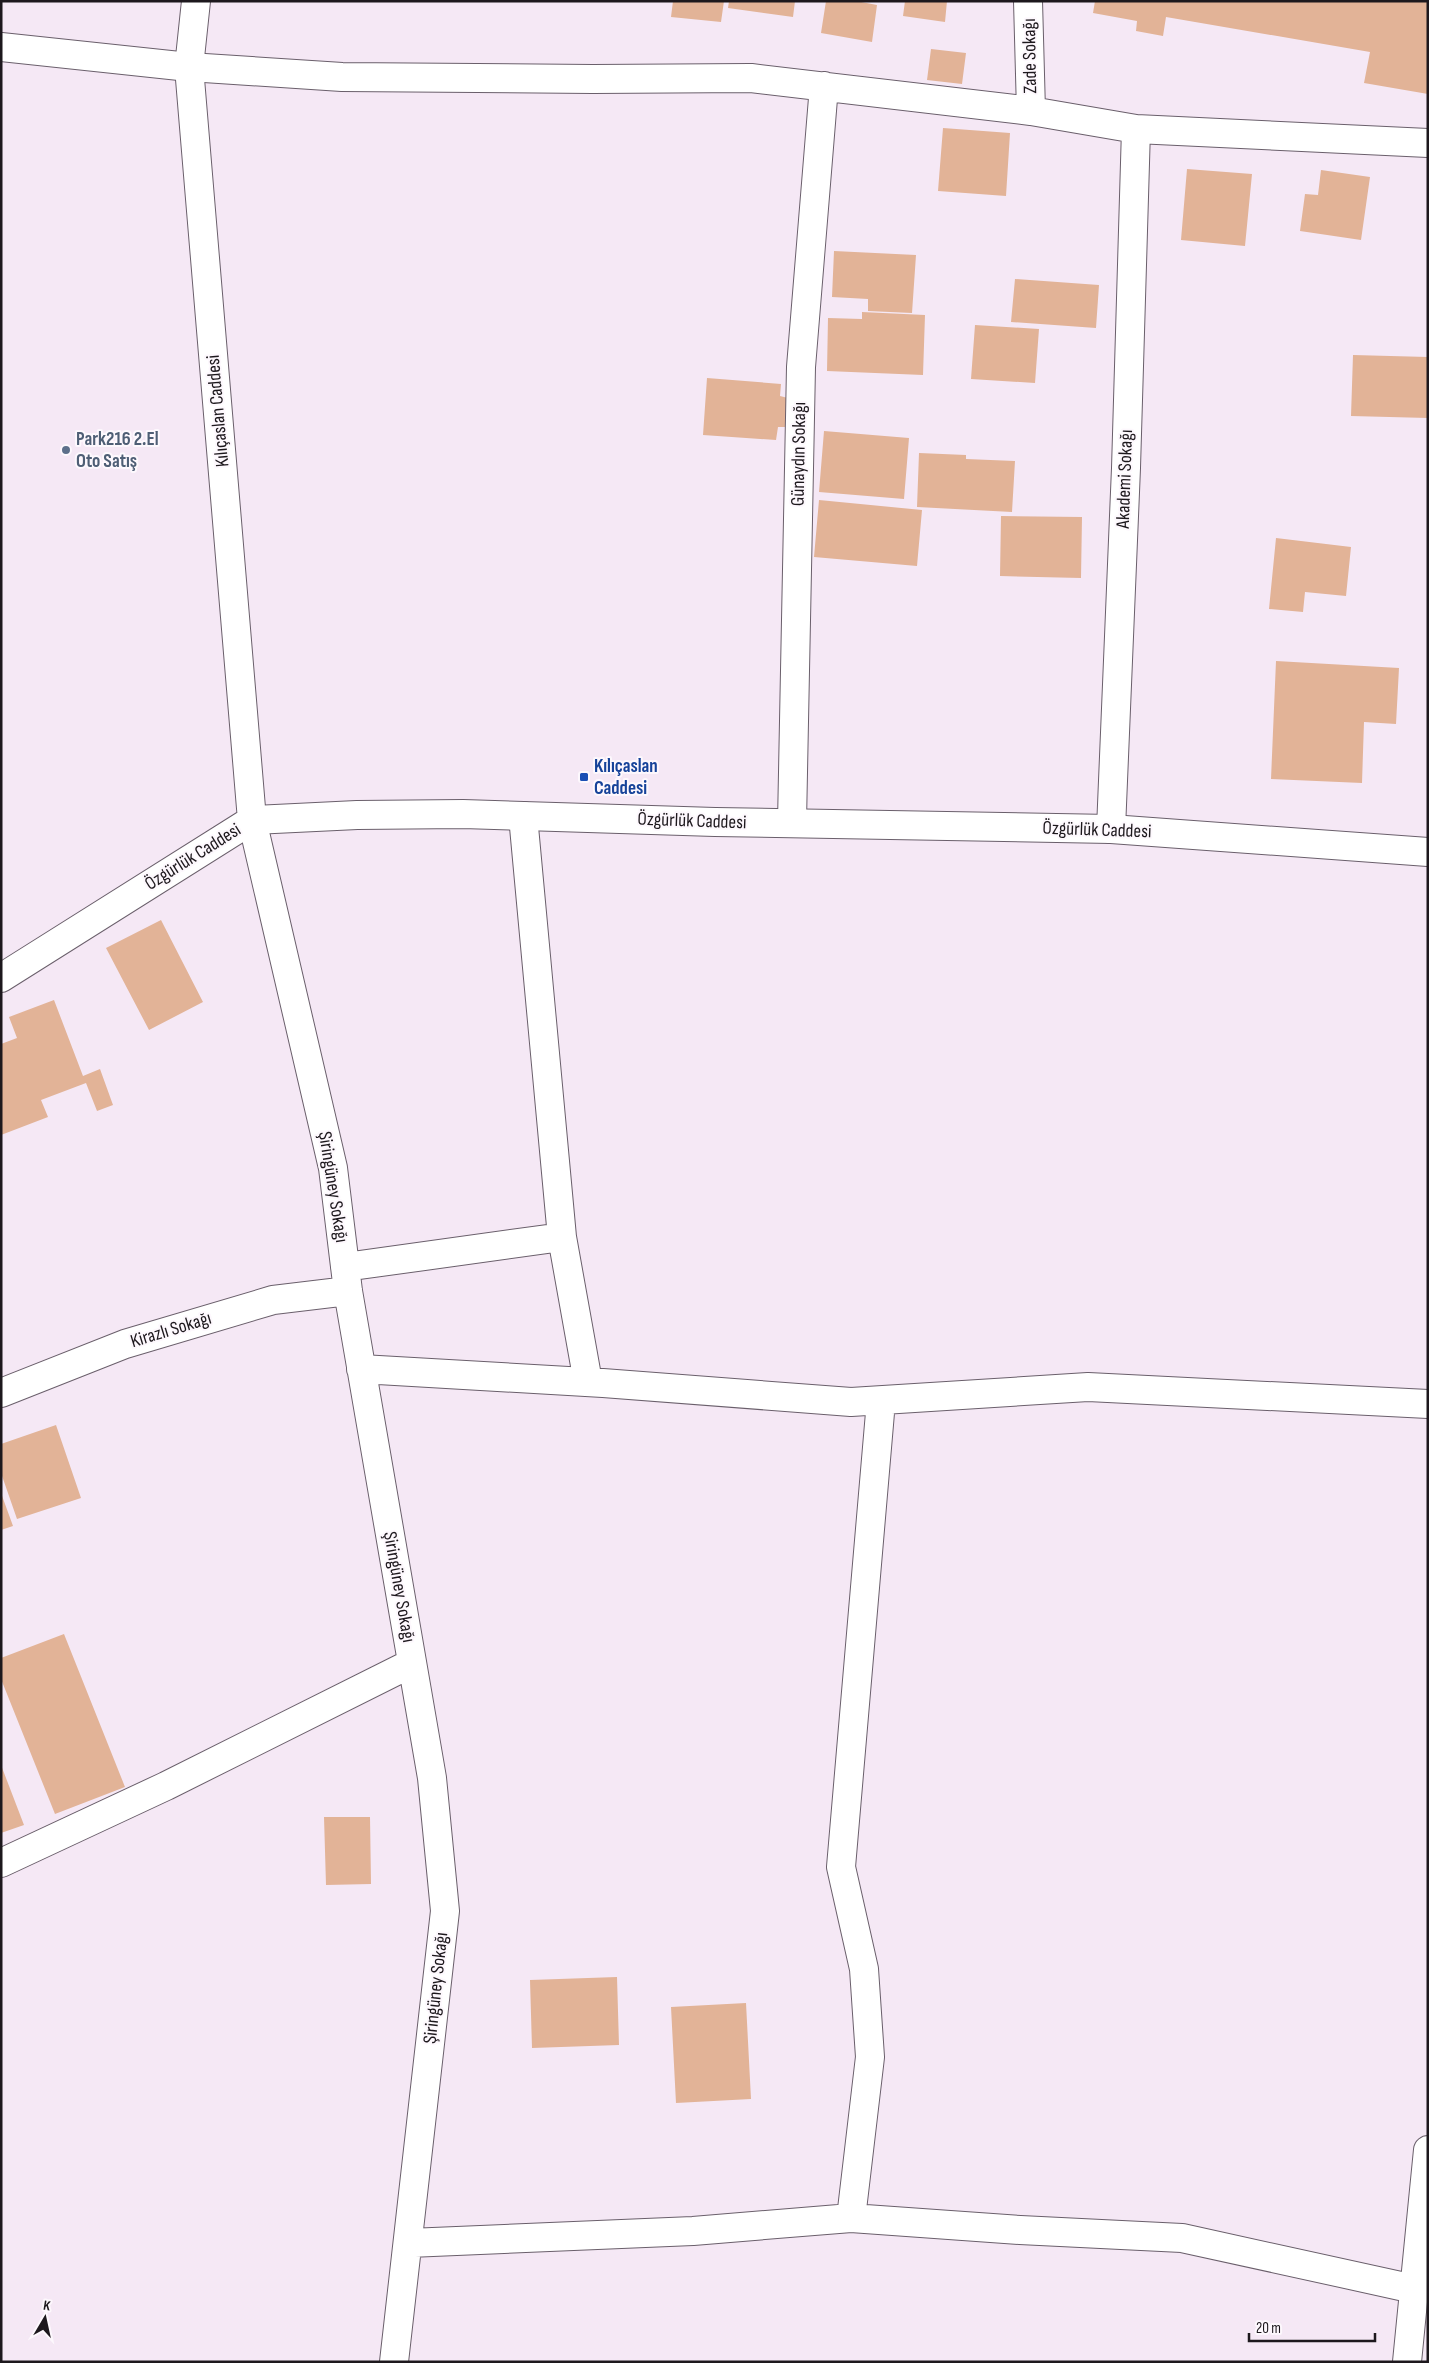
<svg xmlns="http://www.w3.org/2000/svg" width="1429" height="2363" font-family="'Sofia Sans Condensed',sans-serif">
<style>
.building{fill:#e2b397}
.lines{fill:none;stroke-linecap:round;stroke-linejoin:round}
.minor-casing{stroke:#6a5f6b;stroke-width:30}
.tertiary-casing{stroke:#6a5f6b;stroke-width:30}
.minor{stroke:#fff;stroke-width:28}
.tertiary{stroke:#fff;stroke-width:28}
.service-dot{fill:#5c6f8a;stroke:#fdf8fd;stroke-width:2}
.transit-dot{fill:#1a4fb4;stroke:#fdf8fd;stroke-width:2}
.labels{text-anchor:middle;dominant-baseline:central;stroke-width:4;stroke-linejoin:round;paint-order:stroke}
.street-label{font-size:19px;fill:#1d181d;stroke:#fdf8fd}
.service-label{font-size:19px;font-weight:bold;fill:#4e5e75;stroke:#fdf8fd;text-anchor:start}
.transit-label{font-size:19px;font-weight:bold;fill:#164399;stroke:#fdf8fd;text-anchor:start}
</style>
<rect width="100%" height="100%" fill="#f5e8f5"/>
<path class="building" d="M673,1H724L721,22L671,17Z
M729,1H795L793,17L728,8Z
M826,1H856L877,5L872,42L821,33Z
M905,1H947L945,22L903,16Z
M1095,1H1428V94L1364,83L1370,52L1166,17L1163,36L1136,31L1137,21L1093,13Z
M931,49L966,53L962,84L927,80Z
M943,128L1010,133L1006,196L938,191Z
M1187,169L1252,174L1245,246L1181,240Z
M1321,170L1370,177L1361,240L1300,231L1305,194L1318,195Z
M834,251L916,255L912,313L868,311V299L832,297Z
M1015,279L1099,285L1096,328L1011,322Z
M862,312L925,315L923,375L827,371L828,318L862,319Z
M975,325L1039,329L1035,383L971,379Z
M1353,355L1428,357V418L1351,416Z
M707,378L781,384L780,396L788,398L785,427H778L776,440L703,435Z
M824,431L909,438L904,499L819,492Z
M919,453L966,455V459L1015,461L1012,512L917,507Z
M819,500L922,510L917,566L814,557Z
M1001,516L1082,517L1081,578L1000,576Z
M1276,538L1351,547L1346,596L1305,592L1303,612L1269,609Z
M1276,661L1399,668L1396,724L1364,722L1362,783L1271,779Z
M161,920L203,1002L149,1030L106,948Z
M54,1000L83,1076L100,1069L113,1105L97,1111L86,1083L41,1100L48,1117L1,1135V1044L17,1038L9,1017Z
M56,1425L81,1498L17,1519L1,1473V1444Z
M1,1493L13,1526L1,1530Z
M64,1634L125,1787L55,1814L1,1679V1658Z
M1,1765L24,1825L1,1833Z
M324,1817H370L371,1884L326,1885Z
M617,1977L619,2045L532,2048L530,1980Z
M746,2003L751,2099L676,2103L671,2007Z"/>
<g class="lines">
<defs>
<path id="minor" d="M1028,1L1031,111
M1,47L189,67L342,77L593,79L751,78L1031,111L1136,129L1428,143
M523,816L562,1237L588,1382
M252,820L333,1168L348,1291L432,1778L445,1911L394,2362
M792,823L801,367L824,86
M1111,829L1126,468L1136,129
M345,1267L562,1237
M361,1369L603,1383L851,1402L1088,1387L1428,1404
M1,1393L125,1344L273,1300L348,1291
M1,1863L166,1786L412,1663
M851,2218L1020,2230L1182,2238L1414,2289
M409,2243L693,2231L851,2218L870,2057L864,1969L841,1867L881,1401
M1407,2362L1428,2150"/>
<path id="tertiary" d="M196,1L189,67L252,820
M1,978L252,820L357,815L463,814L715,822L1111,829L1428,852"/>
</defs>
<use href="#minor" class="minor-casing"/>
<use href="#tertiary" class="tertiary-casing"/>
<use href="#minor" class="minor"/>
<use href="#tertiary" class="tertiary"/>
</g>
<circle class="service-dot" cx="66" cy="450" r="5"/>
<rect class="transit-dot" x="579" y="772" width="10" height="10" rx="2.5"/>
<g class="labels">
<g class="street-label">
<text transform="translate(1030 56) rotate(-91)">Zade Sokağı</text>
<text transform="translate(218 411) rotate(-95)">Kılıçaslan Caddesi</text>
<text transform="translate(799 454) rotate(-89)">Günaydın Sokağı</text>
<text transform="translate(1125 479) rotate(-88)">Akademi Sokağı</text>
<text transform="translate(692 821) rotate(2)">Özgürlük Caddesi</text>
<text transform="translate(1097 830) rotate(2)">Özgürlük Caddesi</text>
<text transform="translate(193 857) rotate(-32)">Özgürlük Caddesi</text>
<text transform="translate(333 1187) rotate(81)">Şiringüney Sokağı</text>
<text transform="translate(171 1330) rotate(-17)">Kirazlı Sokağı</text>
<text transform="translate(399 1587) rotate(80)">Şiringüney Sokağı</text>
<text transform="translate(436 1988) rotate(-84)">Şiringüney Sokağı</text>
</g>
<g class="service-label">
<text x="76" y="439">Park216 2.El<tspan x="76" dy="22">Oto Satış</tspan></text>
</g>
<g class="transit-label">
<text x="594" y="766">Kılıçaslan<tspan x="594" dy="22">Caddesi</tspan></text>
</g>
</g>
<rect width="1429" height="2363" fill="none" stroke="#1d181d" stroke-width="5"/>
<g transform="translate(45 2318) rotate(9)" stroke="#fdf8fd" stroke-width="4" paint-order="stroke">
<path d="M0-4L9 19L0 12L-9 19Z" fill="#1d181d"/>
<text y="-8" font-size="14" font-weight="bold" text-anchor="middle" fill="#1d181d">K</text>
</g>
<path d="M1249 2333v8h126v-8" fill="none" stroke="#1d181d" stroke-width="2.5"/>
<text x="1256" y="2333" font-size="15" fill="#1d181d" stroke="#fdf8fd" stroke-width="4" paint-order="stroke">20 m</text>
</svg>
